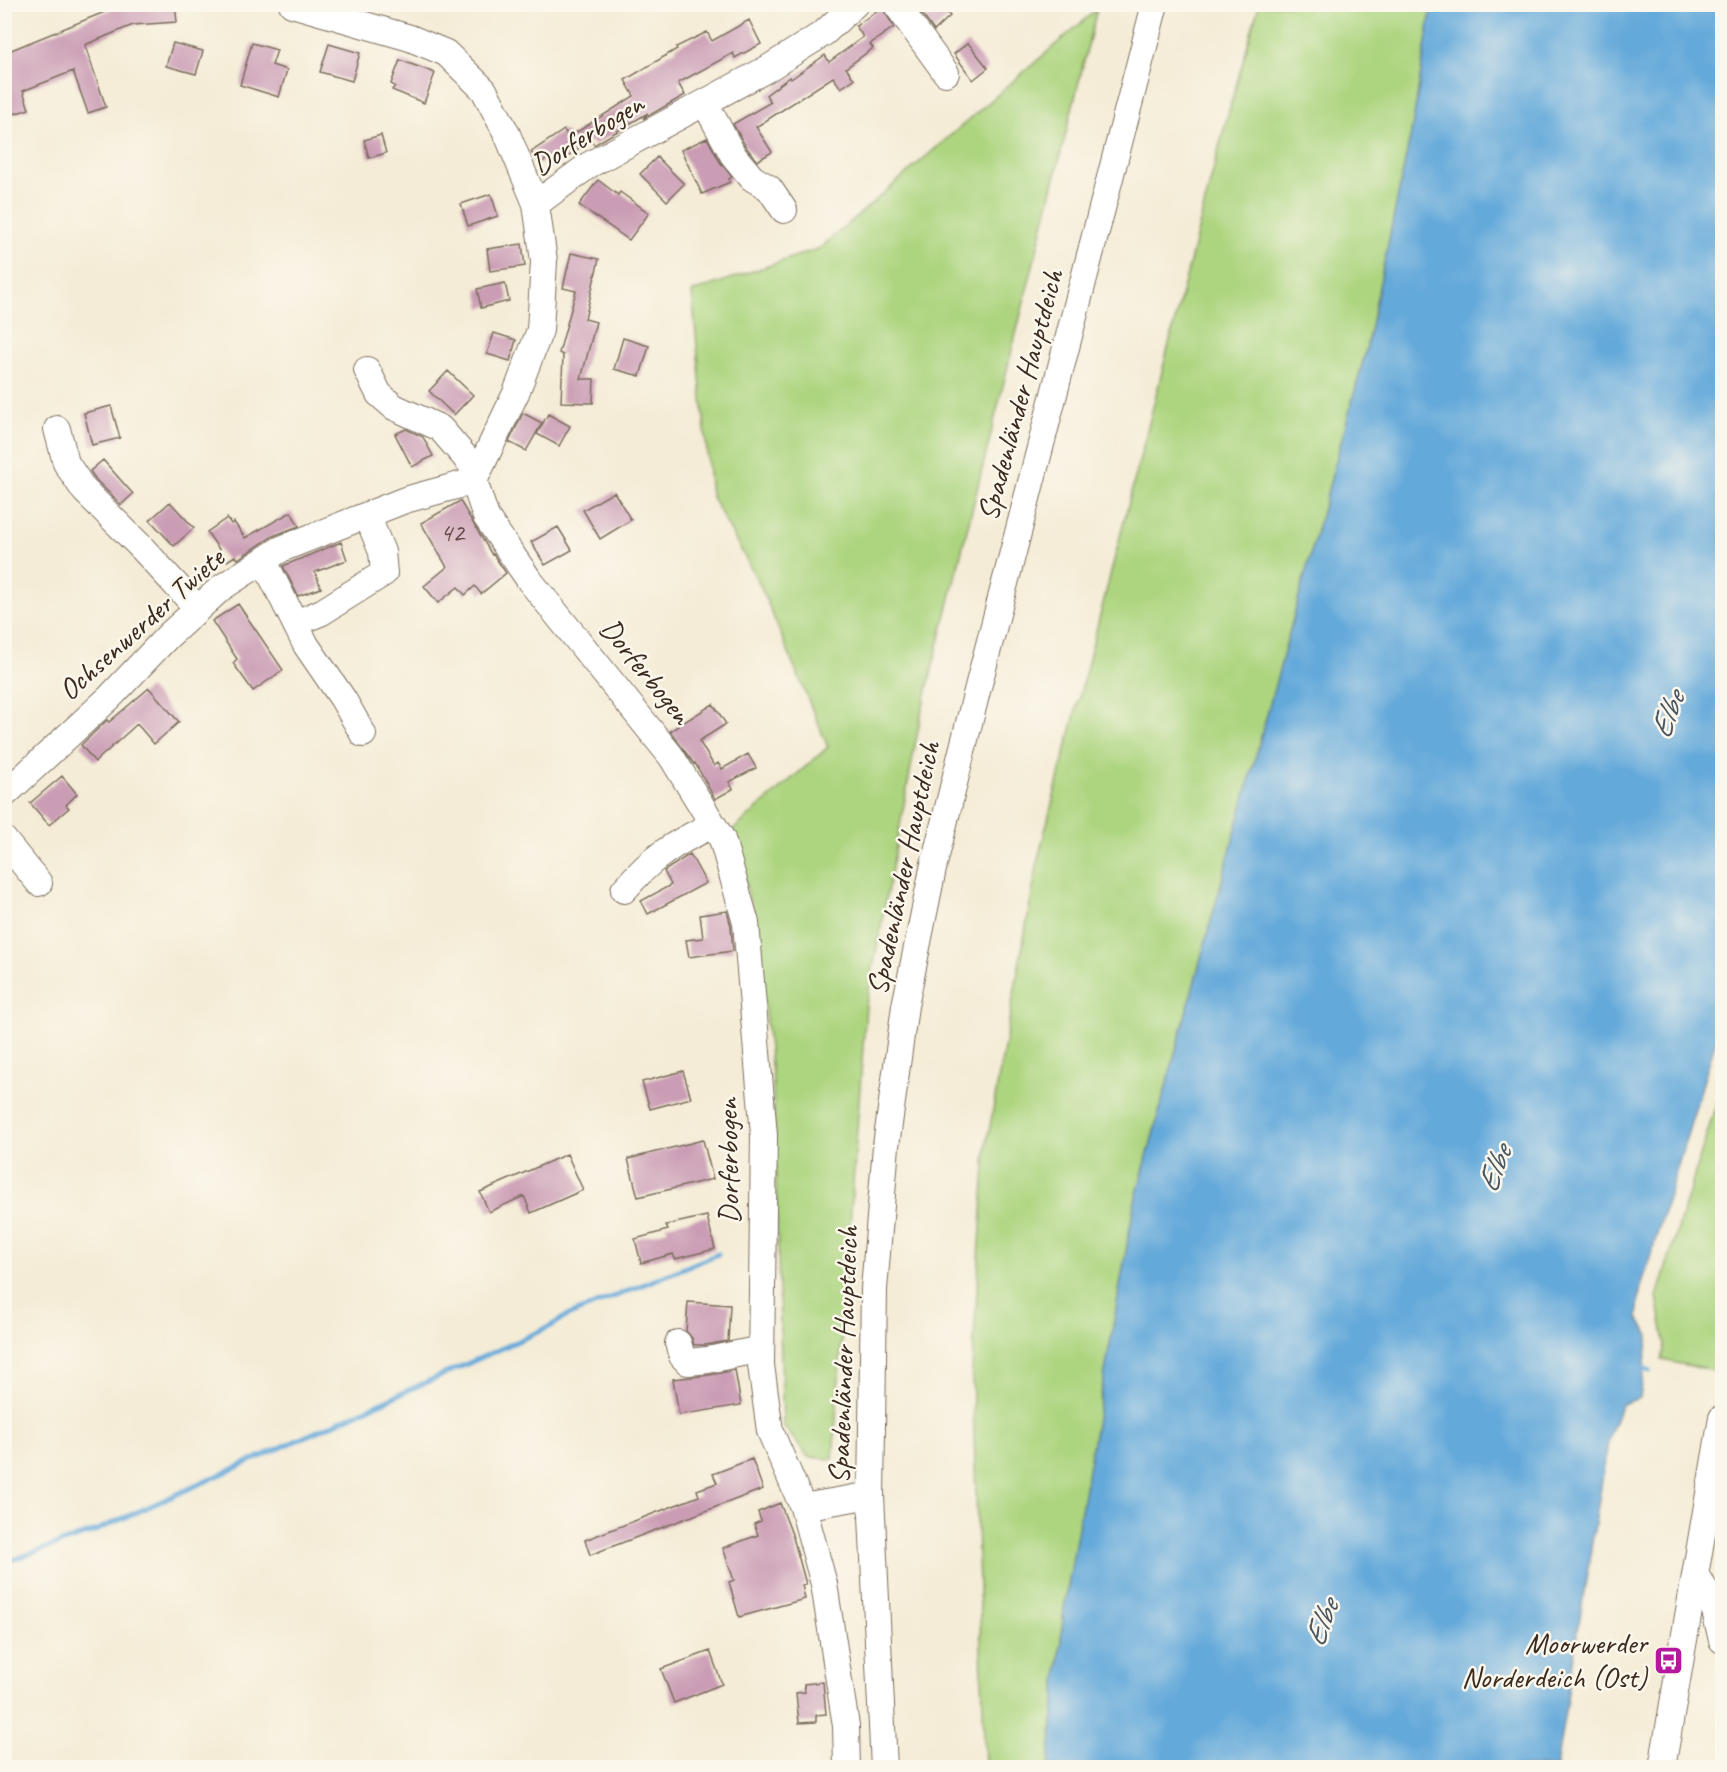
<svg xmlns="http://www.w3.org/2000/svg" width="1727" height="1772" font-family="Caveat,sans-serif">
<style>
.green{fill:#add580;stroke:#74804f;stroke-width:1.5}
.water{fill:#64a9da;stroke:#506a7c;stroke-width:1.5}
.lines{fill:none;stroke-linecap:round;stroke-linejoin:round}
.stream{stroke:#64a9da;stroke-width:5}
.building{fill:#cb9db5}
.minor-casing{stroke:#7c6e5e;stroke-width:28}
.minor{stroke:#fff;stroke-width:26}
.labels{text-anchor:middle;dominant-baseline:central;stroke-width:5;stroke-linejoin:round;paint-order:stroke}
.number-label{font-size:27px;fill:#5f4744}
.street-label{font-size:30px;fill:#3b2a1e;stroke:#fbf7ec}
.poi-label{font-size:30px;fill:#3b2a1e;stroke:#fbf7ec;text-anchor:end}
.water-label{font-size:32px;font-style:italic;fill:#495660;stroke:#fbf7ec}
</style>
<rect width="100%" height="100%" fill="#fbf7ec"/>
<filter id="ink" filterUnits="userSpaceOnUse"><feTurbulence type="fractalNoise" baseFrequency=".0167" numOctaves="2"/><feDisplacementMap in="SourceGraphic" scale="12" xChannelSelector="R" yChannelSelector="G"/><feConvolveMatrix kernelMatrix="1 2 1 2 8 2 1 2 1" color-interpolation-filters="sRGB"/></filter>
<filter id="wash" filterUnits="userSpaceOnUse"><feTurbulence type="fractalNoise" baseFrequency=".008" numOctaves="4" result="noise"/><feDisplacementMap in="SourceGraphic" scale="24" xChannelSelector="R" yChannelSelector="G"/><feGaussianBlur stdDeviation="1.35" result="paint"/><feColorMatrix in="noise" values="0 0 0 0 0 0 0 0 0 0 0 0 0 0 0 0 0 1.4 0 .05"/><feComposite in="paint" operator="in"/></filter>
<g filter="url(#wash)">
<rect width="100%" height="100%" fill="#f4ecd6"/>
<path class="green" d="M1259,5H1432L1412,128L1366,350L1134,1205L1064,1609L1049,1767L985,1768L972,1371L986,1148L1039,855L1223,132Z
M1097,9L921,714L866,1005L833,1459L808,1457L783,1425L773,1083L755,923L733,830L828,747L760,585L711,495L692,292L820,248Z
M1722,1085V1355L1719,1372L1662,1360L1665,1343L1657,1297Z"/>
<path class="water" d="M1432,5H1722V1020L1640,1291L1637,1318L1649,1335L1640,1398L1622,1404L1609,1437L1556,1767H1049L1064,1609L1134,1205L1366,350L1412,128Z"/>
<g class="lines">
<path class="stream" d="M1643,1369L1650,1371
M4,1563L95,1531L549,1327L567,1316L718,1254"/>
</g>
<g id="blocks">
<path class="building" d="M124,4H175L177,22L133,25L85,45L106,107L88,113L73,71L23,91L29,109L8,116L4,105V53Z
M915,4H940L950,16L934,31Z
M882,7L894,27L870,44L873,48L846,68L854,79L841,88L833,77L756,127L772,152L757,161L746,147L733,124L771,102L766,95L790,77L791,79L825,55L829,62L863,37L856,26Z
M749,20L761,44L735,58L733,53L678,83L685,95L643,119L648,113L594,145L591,140L552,167L547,159L540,164L531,152L564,130L569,137L634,96L625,80L677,49L676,47L707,32L712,41Z
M173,43L203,51L196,74L166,66Z
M252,43L277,50L272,65L287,70L279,97L240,85Z
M968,43L988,68L973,80L954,54Z
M329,44L360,53L352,81L320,72Z
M400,60L435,73L424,103L392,90L395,86L391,84Z
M381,135L386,153L369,158L364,140Z
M707,138L720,162L732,177L729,179L730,182L702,194L681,150Z
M657,157L684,184L667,201L640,174Z
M598,180L618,195L620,192L649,213L629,240L579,205Z
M491,194L498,216L468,226L461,204Z
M522,244L525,266L490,271L487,249Z
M571,253L599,259L585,319L596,322L581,379H594L593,403L561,402L563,355L559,353L576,291L563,288Z
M505,283L509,301L481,308L477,289Z
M494,333L516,340L510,361L487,354Z
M623,338L649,346L640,376L614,369Z
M448,371L473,395L454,415L429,391Z
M111,406L120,438L92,445L84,413Z
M523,413L542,423L526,451L509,442Z
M548,414L570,426L559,446L537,434Z
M406,429L423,437L433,456L412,467L395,434Z
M103,460L133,494L121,505L96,480L90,471Z
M614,492L631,520L600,539L583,510Z
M460,501L492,555L493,554L506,573L481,594L475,586L465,595L458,587L438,603L424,586L447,567L421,523Z
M170,502L194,528L174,546L150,520Z
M291,512L299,526L273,536L238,559L235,556L227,561L207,532L227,518L231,524L234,522L245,538Z
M558,527L572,550L545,565L531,542Z
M341,542L347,560L315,572L321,588L298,596L283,566Z
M238,604L283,670L253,691L233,663L237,659L212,621Z
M149,688L179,722L154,744L137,724L95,762L81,745L107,720L109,722Z
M713,704L726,724L699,741L714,766L718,763L722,769L748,754L756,768L729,782L733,789L715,799L695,763L694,764L670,731Z
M62,776L77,794L66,805L69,808L49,825L30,803Z
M690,854L706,883L648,914L641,901L671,885L664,871Z
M727,911L731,926L733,951L689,957L686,940L703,938L700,915Z
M683,1071L691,1098L650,1109L642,1082Z
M703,1140L713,1179L638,1197L628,1159Z
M567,1154L583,1190L531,1213L524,1196L489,1212L480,1192Z
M707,1216L715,1249L675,1259L673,1254L641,1263L635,1239L668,1230L666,1225Z
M688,1302L730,1305L728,1341L706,1345H694L692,1338L686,1331Z
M735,1370L741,1405L679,1415L673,1379L710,1375Z
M752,1459L763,1489L590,1555L585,1540L699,1496L697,1490L717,1483L713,1474Z
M780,1503L793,1537L806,1584L802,1585L805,1599L739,1617L729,1582L734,1580L723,1548L758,1535L754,1524L761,1521L758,1512Z
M710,1651L722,1684L674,1703L661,1669Z
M823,1682L826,1714L816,1715V1722L799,1723L796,1693L805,1692L804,1684Z"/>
</g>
</g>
<g filter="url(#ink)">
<use href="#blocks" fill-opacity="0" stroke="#7c6e5e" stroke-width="1.5"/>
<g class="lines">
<defs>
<path id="minor" d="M292,4L410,38L446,53L484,90L507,134L536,204
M855,4L824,33L767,69L589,165L536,204L544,261L540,330L516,393L474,481L486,517L530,581L671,756L722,839L746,923L764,1135L761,1365L770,1431L803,1507L871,1495
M896,4L946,73
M705,103L733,155L752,178L769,188L784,210
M57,429L66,463L84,490L142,548L198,609
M264,561L306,645L343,699L363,734
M296,623L322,612L384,573L382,552L367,515
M4,795L110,697L168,636L221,588L281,549L405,500L474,481L472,465L440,428L394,407L379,394L367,370
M4,840L39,883
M624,890C652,857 674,843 713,825
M678,1343L682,1356L688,1362L708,1360L761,1349
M803,1507L824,1584L846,1726L847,1768
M1695,1575L1712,1599L1722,1640
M884,1768L871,1495L874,1289L886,1146L905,1006L934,864L976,695L1155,4
M1662,1768L1722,1418"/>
</defs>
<use href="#minor" class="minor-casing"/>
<use href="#minor" class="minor"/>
</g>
</g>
<defs>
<symbol id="bus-square" viewBox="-11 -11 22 22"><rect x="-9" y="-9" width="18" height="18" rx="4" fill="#b5179e" stroke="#fbf7ec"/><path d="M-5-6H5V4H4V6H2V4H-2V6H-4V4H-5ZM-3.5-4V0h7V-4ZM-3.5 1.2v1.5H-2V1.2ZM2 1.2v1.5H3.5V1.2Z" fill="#fff"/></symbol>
</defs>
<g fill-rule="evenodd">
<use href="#bus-square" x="1652" y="1644" width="33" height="33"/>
</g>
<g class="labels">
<g class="number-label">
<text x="452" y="532">42</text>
</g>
<g class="street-label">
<text transform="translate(587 134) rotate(-32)">Dorferbogen</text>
<text transform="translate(1020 395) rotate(-75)">Spadenländer Hauptdeich</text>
<text transform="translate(141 624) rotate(-42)">Ochsenwerder Twiete</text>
<text transform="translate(646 671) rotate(51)">Dorferbogen</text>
<text transform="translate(903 868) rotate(-78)">Spadenländer Hauptdeich</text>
<text transform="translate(728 1161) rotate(-91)">Dorferbogen</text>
<text transform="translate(843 1355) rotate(-88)">Spadenländer Hauptdeich</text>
</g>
<g class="poi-label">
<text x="1647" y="1643">Moorwerder<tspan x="1647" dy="34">Norderdeich (Ost)</tspan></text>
</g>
<g class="water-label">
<text transform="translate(1667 715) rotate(-69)">Elbe</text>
<text transform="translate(1494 1169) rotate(-69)">Elbe</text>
<text transform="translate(1321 1623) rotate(-69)">Elbe</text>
</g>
</g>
<rect width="1727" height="1772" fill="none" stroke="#fbf7ec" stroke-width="24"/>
</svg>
